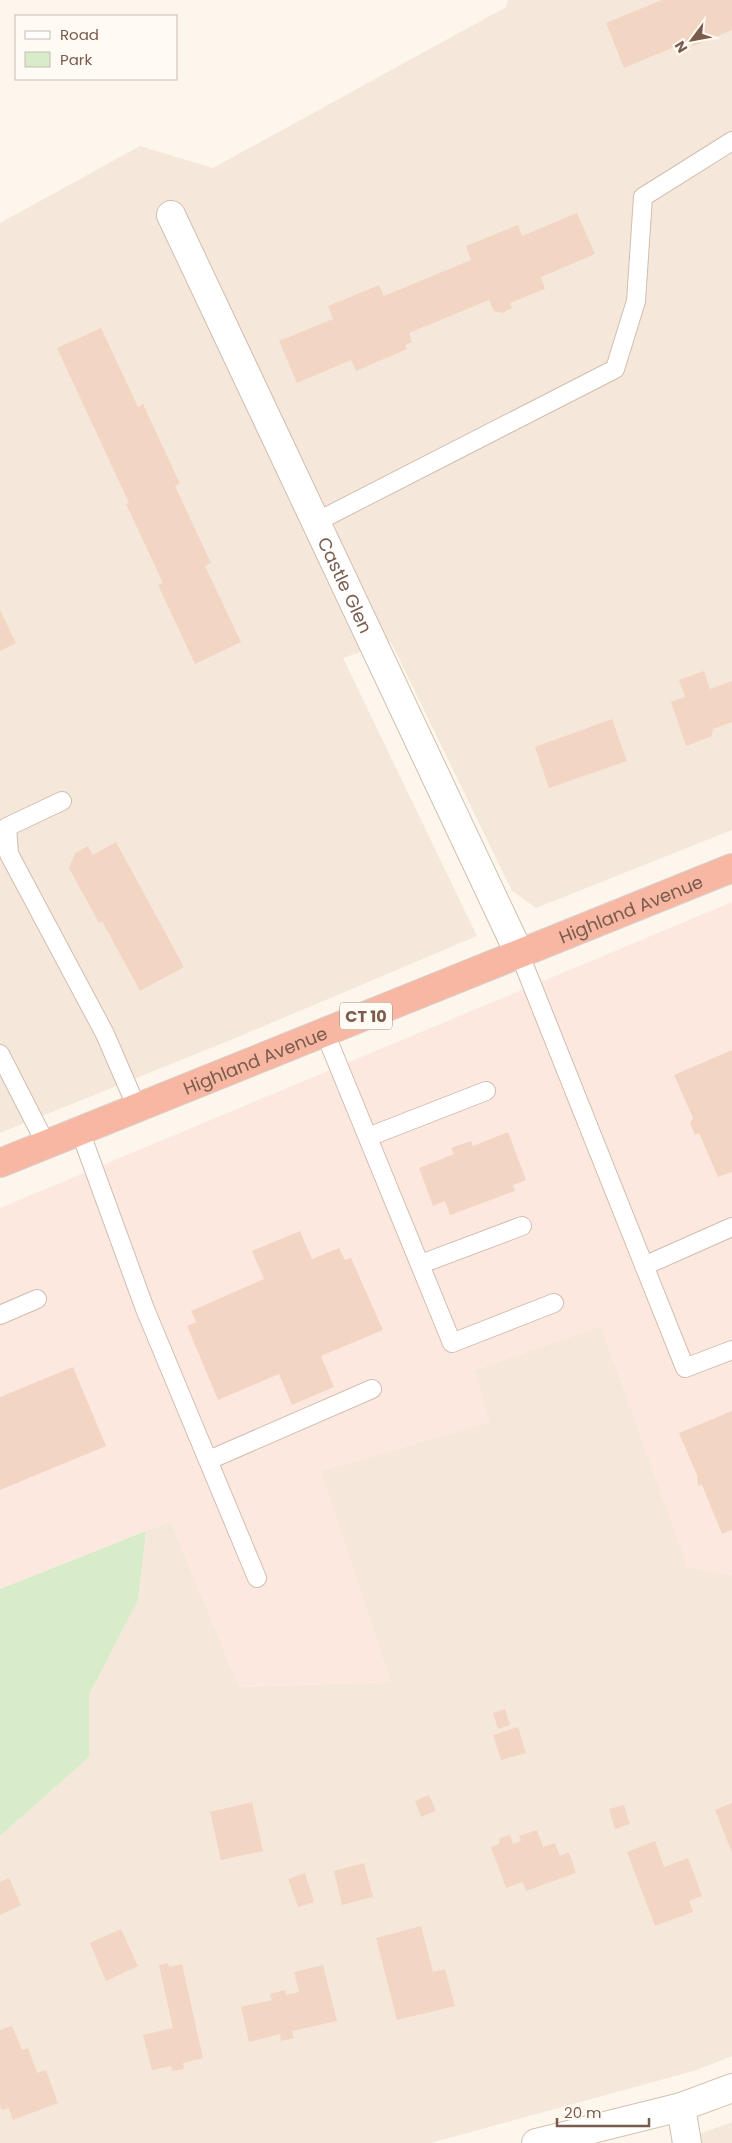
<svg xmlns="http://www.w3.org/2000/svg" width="732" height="2143" font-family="Poppins,sans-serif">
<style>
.residential{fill:#f5e8da}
.commercial{fill:#fde8e0}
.green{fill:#d8ecc9}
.building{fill:#f3d5c3}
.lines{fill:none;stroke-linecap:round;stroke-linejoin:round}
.lane-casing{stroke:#d1beb0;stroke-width:20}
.street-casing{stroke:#d1beb0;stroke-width:30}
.secondary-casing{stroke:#d6c0b0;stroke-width:30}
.highway-casing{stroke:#dad1cd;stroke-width:30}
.lane{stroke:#fff;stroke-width:18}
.street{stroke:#fff;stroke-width:28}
.secondary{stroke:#fff;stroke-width:28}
.highway{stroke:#f7b7a3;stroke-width:28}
.labels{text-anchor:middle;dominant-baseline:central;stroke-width:4;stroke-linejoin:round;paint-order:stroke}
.shield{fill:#fffaf3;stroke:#a28b7f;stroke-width:1}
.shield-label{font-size:16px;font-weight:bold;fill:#7a5c4d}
.street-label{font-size:18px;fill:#7a5c4d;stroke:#fffaf3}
</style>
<rect width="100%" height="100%" fill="#fdf6ec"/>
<path class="residential" d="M508,0H732V830L536,908L512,891L391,642L343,658L477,936L243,1035L0,1133V223L140,146L213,168L506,7Z
M601,1326L688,1567L732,1575V2056L697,2070L431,2143H0V1836L89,1757V1695L138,1600L146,1531L171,1521L239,1687L390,1682L321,1471L489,1422L474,1370Z
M732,2122V2143H674Z"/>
<path class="commercial" d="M732,902V1575L688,1568L601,1326L474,1370L490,1422L321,1471L390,1682L239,1687L171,1521L0,1589V1208Z"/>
<path class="green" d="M146,1531L138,1600L89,1695V1757L0,1836V1589Z"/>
<path class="building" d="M662,0H732V30L693,46L691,40L624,68L606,23Z
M577,213L595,254L541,277L545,289L510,303L512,308L502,313L494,311L489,300L409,333L412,342L405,345L407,349L356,371L351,360L297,383L279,341L333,319L328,306L379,285L384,296L471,260L466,246L518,225L522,236Z
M101,328L138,407L143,404L180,484L175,486L211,563L205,566L241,642L195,664L158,585L163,583L126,504L129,503L57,348Z
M0,610L16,643L0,651Z
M704,671L710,689L732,681V722L713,729L712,736L686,746L671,702L685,697L679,680Z
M612,719L627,761L549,788L535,747Z
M116,842L184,967L140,991L102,921L99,923L69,868L75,853L88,846L93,855Z
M732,1050V1172L718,1177L699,1133L695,1135L690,1123L693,1118L674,1075Z
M508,1132L526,1180L513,1185L515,1191L450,1215L445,1201L433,1206L419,1168L454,1154L451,1148L471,1141L473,1146Z
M300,1231L312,1259L339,1248L345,1260L351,1258L383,1330L321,1356L334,1387L292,1405L279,1374L218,1400L187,1326L196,1322L191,1311L264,1279L252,1251Z
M73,1367L106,1446L0,1490V1397Z
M732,1411V1530L722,1534L702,1485L698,1486L697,1475L679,1433Z
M505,1709L510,1725L498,1729L493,1713Z
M518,1727L526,1753L501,1760L493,1735Z
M429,1795L436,1811L421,1817L415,1801Z
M252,1802L263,1851L221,1860L210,1812Z
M732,1803V1853L715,1810Z
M624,1805L630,1824L615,1829L609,1809Z
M537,1830L543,1847L555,1843L560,1856L569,1852L576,1873L526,1891L523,1882L506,1888L491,1847L499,1844L500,1838L510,1835L513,1844L521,1841L519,1836Z
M655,1841L664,1867L688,1858L702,1896L689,1901L693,1912L655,1926L627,1852Z
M364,1863L373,1897L342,1905L334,1871Z
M305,1873L314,1902L298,1907L288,1879Z
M9,1878L21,1905L0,1915V1882Z
M421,1926L433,1972L445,1969L455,2006L397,2020L376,1938Z
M121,1929L138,1966L106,1981L90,1943Z
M168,1963L169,1967L182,1964L203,2058L183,2063L184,2069L172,2071L171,2066L152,2070L143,2035L173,2028L159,1965Z
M323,1965L337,2021L292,2031L294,2038L281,2041L280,2034L249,2042L241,2007L272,2000L270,1994L285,1990L286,1995L299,1992L294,1972Z
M12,2026L22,2050L28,2048L37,2073L46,2070L58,2103L13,2120L9,2108L2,2110L0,2106V2030Z"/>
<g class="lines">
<defs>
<path id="lane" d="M316,522L615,369L636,301L643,197L732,141
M62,801L7,827L9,854L105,1034L137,1108
M520,955L685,1368L732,1350
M325,1033L452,1343L554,1303
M0,1054L46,1144
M80,1131L145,1309L257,1578
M368,1137L486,1091
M421,1264L522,1226
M644,1266L732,1227
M0,1315L37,1299
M209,1460L372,1389"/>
<g id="street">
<path id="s1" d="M171,215L520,955"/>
<path d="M681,2107L687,2143"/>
</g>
<path id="secondary" d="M536,2143L681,2107L732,2088"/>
<g id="highway">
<path id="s2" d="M0,1163L732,868"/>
</g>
</defs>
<use href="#lane" class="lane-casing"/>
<use href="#street" class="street-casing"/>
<use href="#secondary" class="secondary-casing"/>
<use href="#highway" class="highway-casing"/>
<use href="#lane" class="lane"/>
<use href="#street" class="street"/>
<use href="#secondary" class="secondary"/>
<use href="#highway" class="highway"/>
</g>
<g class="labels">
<rect class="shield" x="340" y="1002.5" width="52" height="27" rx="4"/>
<g class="shield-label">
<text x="366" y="1016">CT 10</text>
</g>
<g class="street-label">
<text stroke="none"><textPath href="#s1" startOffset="409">Castle Glen</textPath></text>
<text stroke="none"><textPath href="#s2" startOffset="680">Highland Avenue</textPath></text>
<text stroke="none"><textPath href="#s2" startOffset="275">Highland Avenue</textPath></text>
</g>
</g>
<rect x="15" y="15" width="162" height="65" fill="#fffaf3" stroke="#cabbb1"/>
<rect x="25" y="31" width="25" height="8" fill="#ffffff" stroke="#cabbb1"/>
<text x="60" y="40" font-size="15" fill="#7a5c4d">Road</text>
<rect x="25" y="52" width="25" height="15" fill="#d8ecc9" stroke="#cabbb1"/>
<text x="60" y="65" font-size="15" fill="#7a5c4d">Park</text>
<g transform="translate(692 40) rotate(238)" stroke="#fffaf3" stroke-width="4" paint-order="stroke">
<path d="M0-4L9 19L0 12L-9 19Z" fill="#7a5c4d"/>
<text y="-8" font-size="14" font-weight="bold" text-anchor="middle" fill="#7a5c4d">N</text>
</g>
<path d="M557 2118v8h92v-8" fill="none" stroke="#7a5c4d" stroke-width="2.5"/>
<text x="564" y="2118" font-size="15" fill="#7a5c4d" stroke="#fffaf3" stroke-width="4" paint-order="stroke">20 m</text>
</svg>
